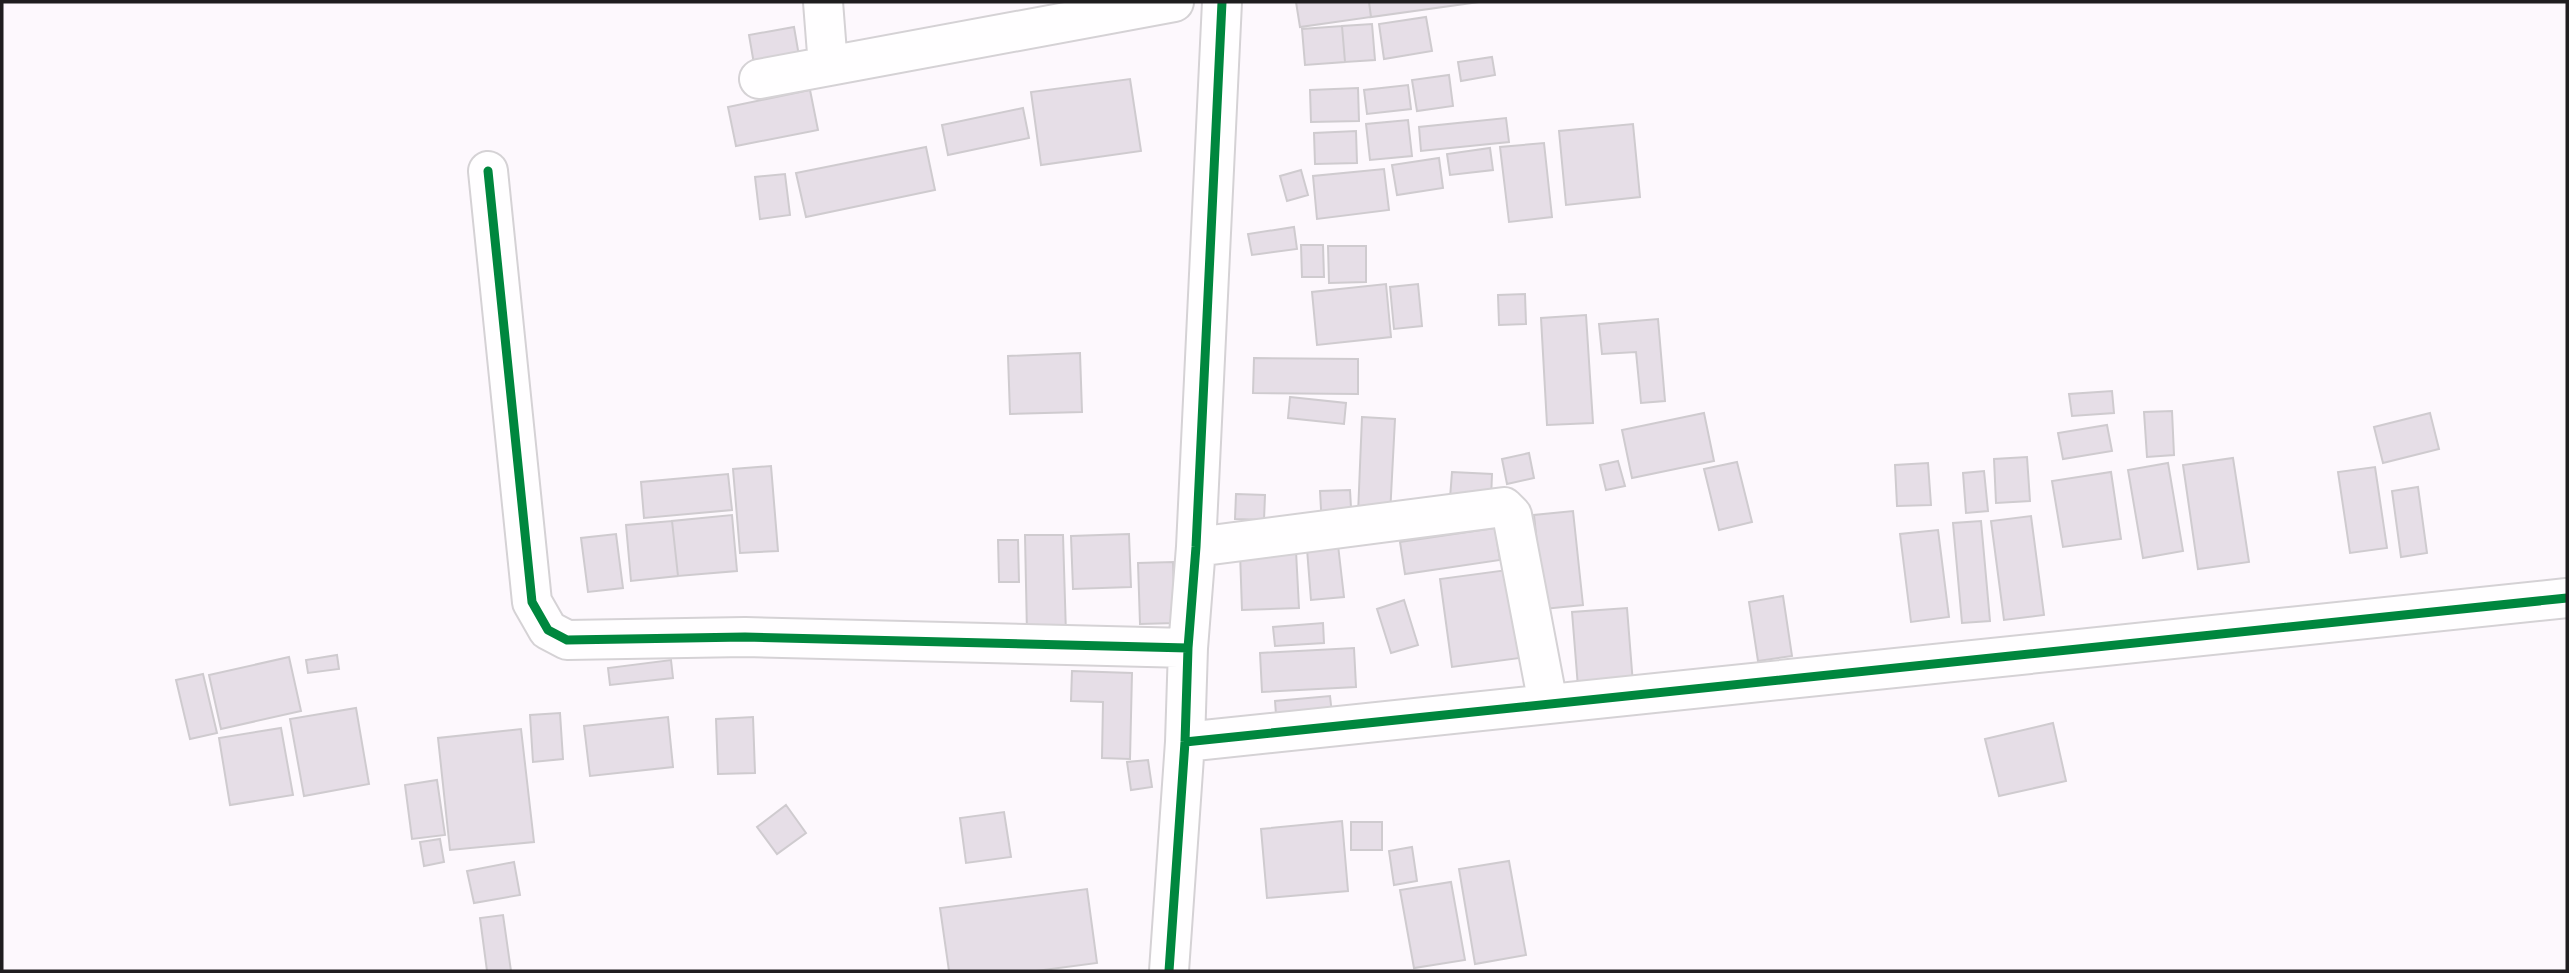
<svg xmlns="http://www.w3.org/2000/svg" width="2569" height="973" font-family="'Space Grotesk',sans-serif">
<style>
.building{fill:#e6dee7;stroke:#cfcbcf;stroke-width:2}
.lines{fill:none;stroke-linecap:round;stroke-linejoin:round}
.minor-casing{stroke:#d5d2d5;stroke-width:42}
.minor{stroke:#fffeff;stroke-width:38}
.cycleway-casing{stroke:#fff;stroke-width:13}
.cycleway{stroke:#00873e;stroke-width:9}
</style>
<rect width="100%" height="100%" fill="#fdf8fd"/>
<path class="building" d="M1296,2H1369L1371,17L1300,27Z
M1369,2H1479L1371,17Z
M1426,17L1432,51L1384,59L1379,24Z
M1372,24L1375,60L1345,62L1342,26Z
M1342,26L1345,62L1305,65L1302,29Z
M794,27L799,56L754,64L749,35Z
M1492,57L1495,75L1461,81L1458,62Z
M1449,75L1453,106L1417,111L1412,80Z
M1130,79L1141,151L1041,165L1031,92Z
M1408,85L1411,109L1367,114L1364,90Z
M1358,88L1359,121L1311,122L1310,90Z
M810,90L818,130L736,146L728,107Z
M1023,108L1029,138L948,155L942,125Z
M1506,118L1509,142L1421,151L1419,127Z
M1408,120L1412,156L1370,160L1366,124Z
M1633,124L1640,197L1566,205L1559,131Z
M1356,131L1357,163L1315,164L1314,133Z
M1544,143L1552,217L1509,222L1500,147Z
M926,147L935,190L806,217L796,173Z
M1490,148L1493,170L1450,175L1447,154Z
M1439,158L1443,188L1397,195L1392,165Z
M1384,169L1389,210L1317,219L1313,176Z
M1301,170L1308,195L1287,201L1280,176Z
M785,174L790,215L760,219L755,177Z
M1294,227L1297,249L1252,255L1248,234Z
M1301,245H1323L1324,277H1302Z
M1328,246H1366V282L1329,283Z
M1386,284L1391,337L1317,345L1312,292Z
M1418,284L1422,326L1394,329L1390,287Z
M1525,294L1526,324L1499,325L1498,295Z
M1586,315L1593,423L1547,425L1541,318Z
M1658,319L1665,401L1641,403L1636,352L1602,354L1599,324Z
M1080,353L1082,412L1010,414L1008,356Z
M1254,358L1358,359V394L1253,393Z
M2112,391L2114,413L2072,416L2069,394Z
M1290,397L1346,403L1344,424L1288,418Z
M2172,411L2174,455L2147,457L2144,412Z
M1704,413L1714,461L1632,478L1622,430Z
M2430,413L2439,449L2383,463L2374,427Z
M1362,417L1395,419L1390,515L1358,514Z
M2107,425L2112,451L2063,459L2058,433Z
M1529,453L1534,478L1507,484L1502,459Z
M2027,457L2030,501L1996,503L1994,459Z
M2233,458L2249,562L2198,569L2183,465Z
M1618,461L1625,486L1606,490L1600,465Z
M1737,462L1752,522L1719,530L1704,469Z
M1928,463L1931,505L1897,506L1895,465Z
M2168,463L2183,551L2143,558L2128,470Z
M771,466L778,551L740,553L733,469Z
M2375,467L2387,548L2350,553L2338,472Z
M1984,471L1988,511L1966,513L1963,473Z
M1452,472L1492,474L1491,500L1450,498Z
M2111,472L2121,539L2063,547L2052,481Z
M728,474L732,510L644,518L641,482Z
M2418,487L2427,553L2401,557L2392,491Z
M1350,490L1352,525L1322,527L1320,491Z
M1236,494L1265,495L1264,520L1235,519Z
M1573,511L1583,605L1544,609L1534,515Z
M732,515L737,571L678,576L672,521Z
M2031,516L2044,615L2004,620L1991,521Z
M672,521L678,576L631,581L626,525Z
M1981,521L1990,621L1962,623L1953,523Z
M1495,528L1500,560L1405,574L1400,542Z
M1938,530L1949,617L1911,622L1900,534Z
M616,534L623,588L588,592L581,538Z
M1129,534L1131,587L1073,589L1071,536Z
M1025,535H1063L1066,634H1027Z
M998,540H1018L1019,582H999Z
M1338,545L1344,597L1311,600L1307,549Z
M1296,551L1299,608L1242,610L1240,553Z
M1173,562L1175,623L1140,624L1138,563Z
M1507,570L1520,658L1452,667L1440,579Z
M1783,596L1792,656L1758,661L1749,602Z
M1404,600L1418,645L1391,653L1377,609Z
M1627,608L1633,684L1578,687L1572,612Z
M1323,623L1324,643L1275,646L1273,627Z
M1354,648L1356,687L1262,692L1260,653Z
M337,655L339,669L308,673L306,660Z
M289,657L301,711L221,729L209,675Z
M671,660L673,678L610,685L608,668Z
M1072,671L1132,673L1130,759L1102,758L1103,702L1071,701Z
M203,674L217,733L190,739L176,680Z
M1330,696L1333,723L1277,728L1275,701Z
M356,708L369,784L304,796L290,719Z
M560,713L563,759L533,762L530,715Z
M668,717L673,767L590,776L584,726Z
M753,717L755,773L718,774L716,719Z
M2053,723L2066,781L1999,796L1985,739Z
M281,728L293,795L230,805L219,738Z
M521,729L534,842L450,850L438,738Z
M1148,760L1152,787L1131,790L1127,762Z
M437,780L445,835L412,839L405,785Z
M786,805L806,833L777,854L757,827Z
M1004,812L1011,857L966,863L960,818Z
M1342,821L1348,891L1267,898L1261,829Z
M1351,822H1382V850H1351Z
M440,839L444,862L424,866L420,842Z
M1412,847L1417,881L1394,885L1389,851Z
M1509,861L1526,955L1475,964L1459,869Z
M514,862L520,895L474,903L467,871Z
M1451,882L1465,960L1414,968L1400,890Z
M1087,889L1097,963L1036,971H949L940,908Z
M503,915L511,971H487L480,918Z"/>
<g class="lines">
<defs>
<path id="minor" d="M823,2L828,66
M759,79L1174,2
M488,171L532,602L548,630L567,640L745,637L1188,648
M1196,547L1504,507L1512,515L1548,704
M1185,742L2567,598
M1169,971L1185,742L1188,648L1196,547L1222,2"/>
</defs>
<use href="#minor" class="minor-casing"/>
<use href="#minor" class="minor"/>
<defs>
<path id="cycleway" d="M488,171L532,602L548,630L567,640L745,637L1188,648
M1185,742L2567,598
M1169,971L1185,742L1188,648L1196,547L1222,2"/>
</defs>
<use href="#cycleway" class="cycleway-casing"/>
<use href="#cycleway" class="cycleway"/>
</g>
<rect width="2569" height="973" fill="none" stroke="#1f1d1f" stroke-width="7"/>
</svg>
